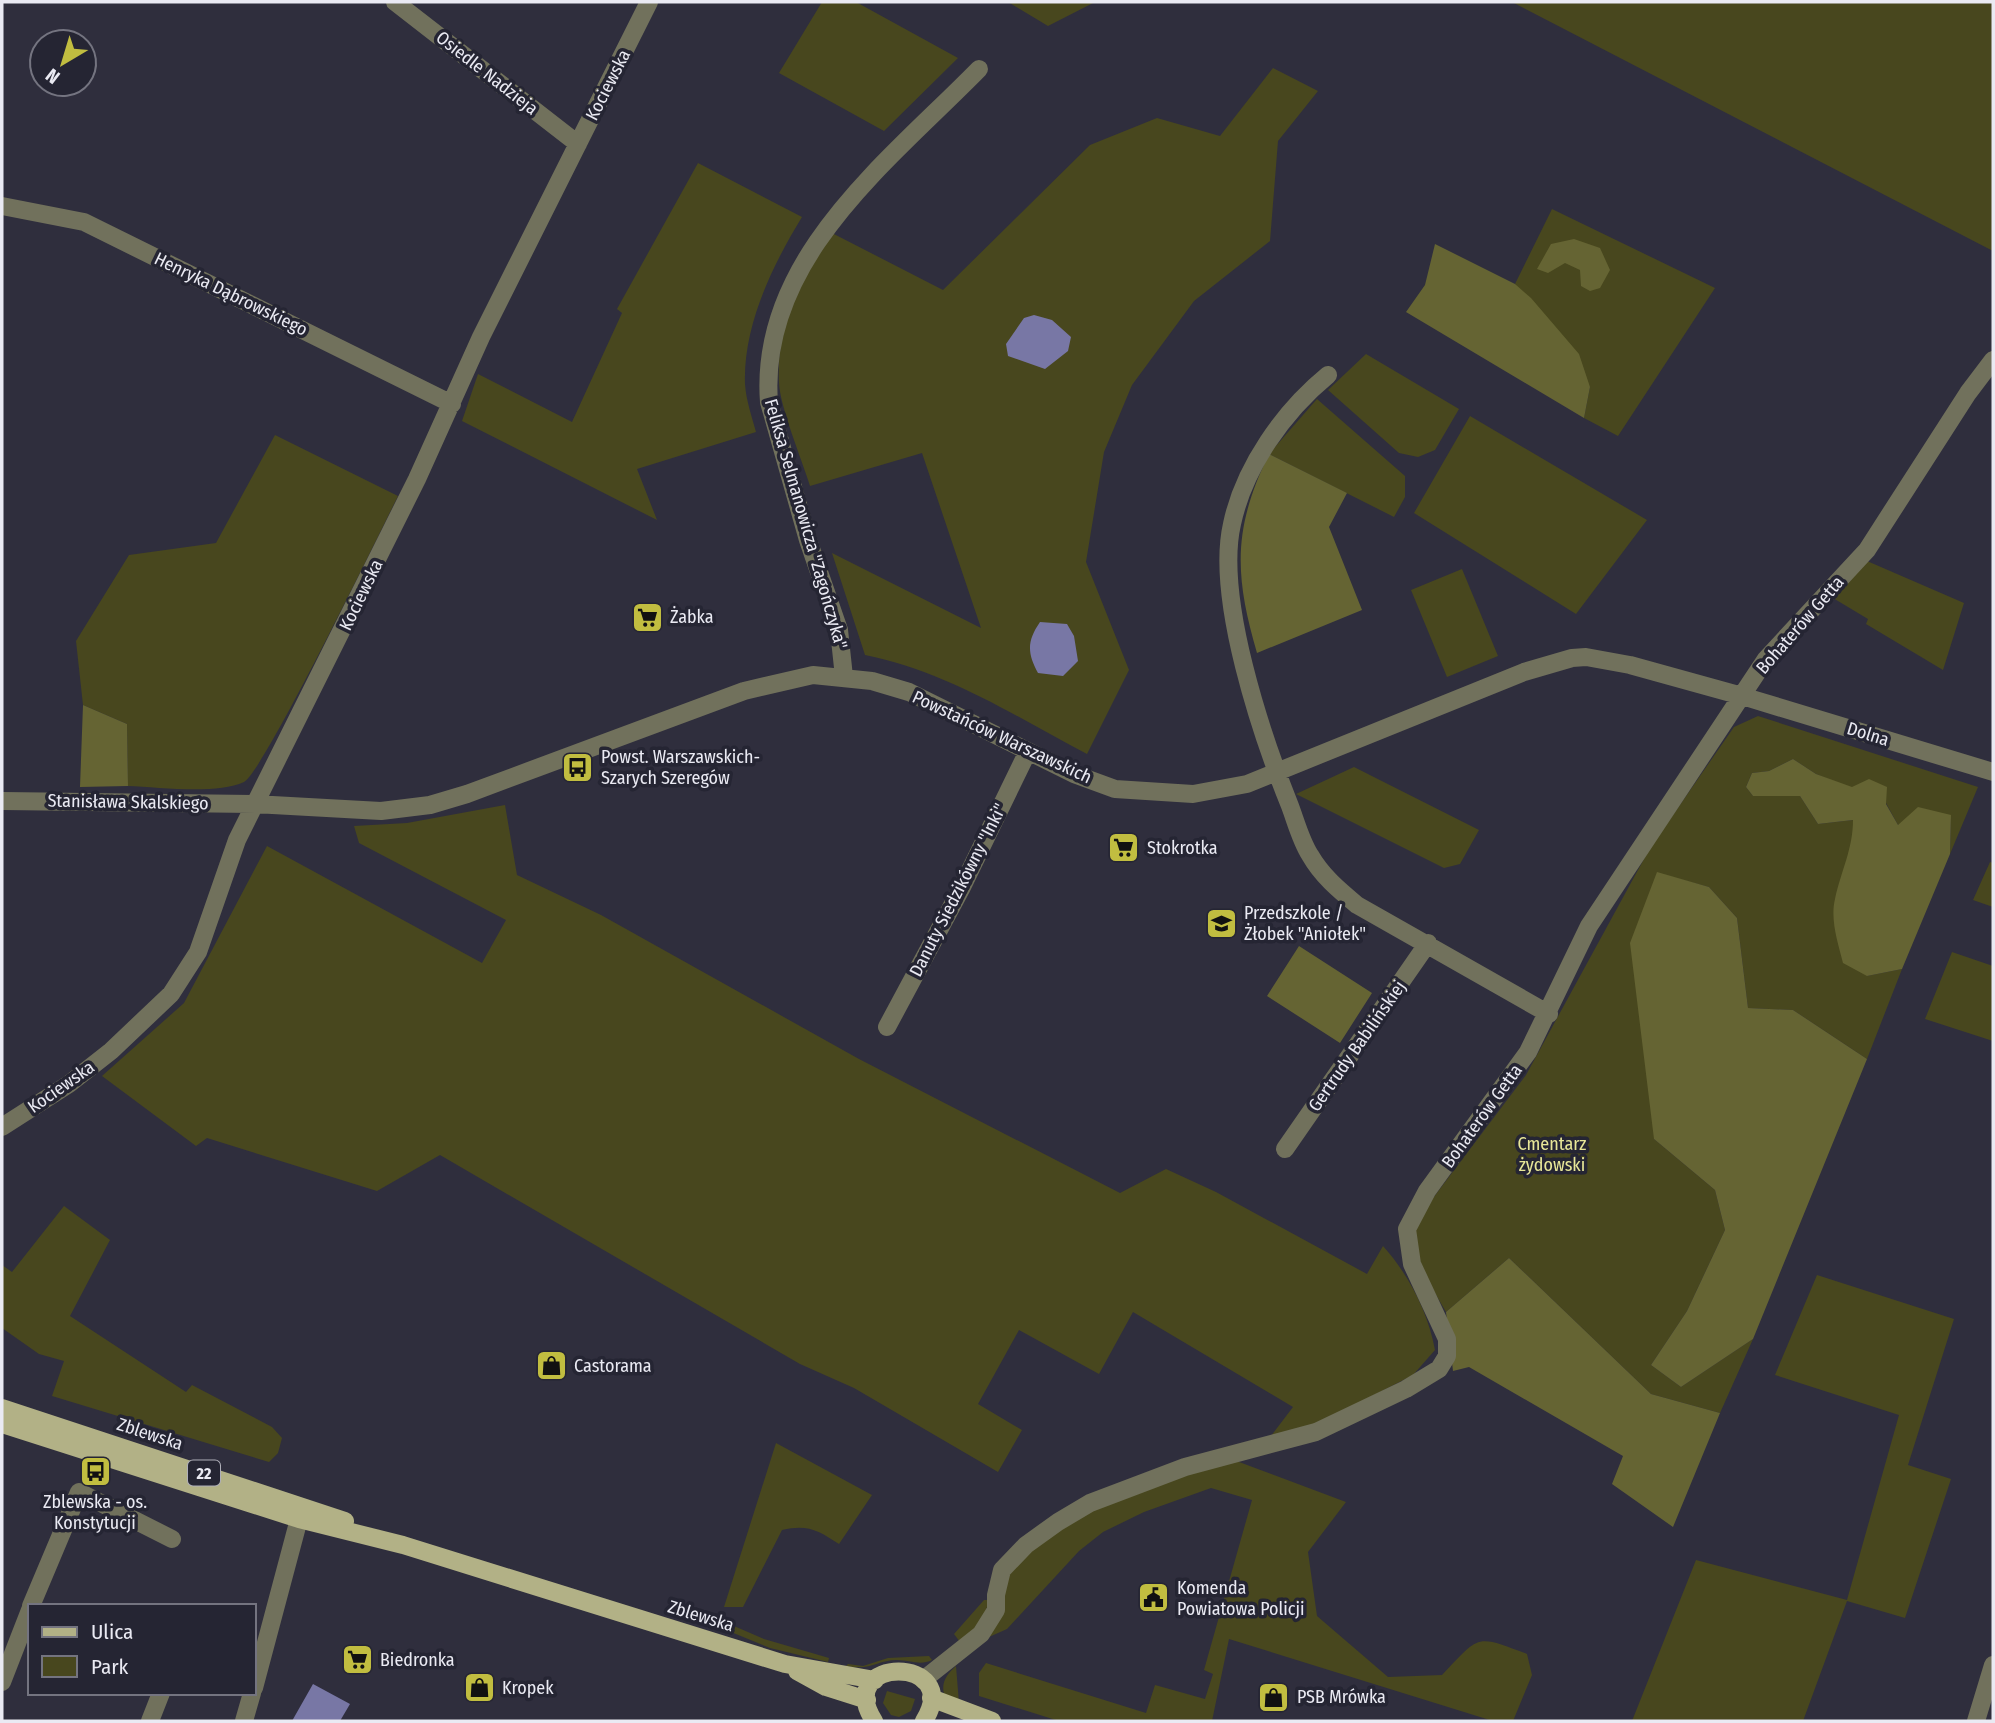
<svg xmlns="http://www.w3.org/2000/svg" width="1995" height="1723" font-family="'Fira Sans Condensed',sans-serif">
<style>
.green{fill:#48471e}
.forest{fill:#656433}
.water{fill:#7877a5}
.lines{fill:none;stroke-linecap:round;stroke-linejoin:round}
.street{stroke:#71715c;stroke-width:18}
.primary{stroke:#b2b186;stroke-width:18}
.labels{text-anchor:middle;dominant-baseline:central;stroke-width:7;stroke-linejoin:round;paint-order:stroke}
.shield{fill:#252533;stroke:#afafb9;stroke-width:2}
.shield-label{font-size:16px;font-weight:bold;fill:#eaeaf3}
.street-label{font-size:18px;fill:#eaeaf3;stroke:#252533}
.poi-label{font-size:18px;fill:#eaeaf3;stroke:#252533;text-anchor:start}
.park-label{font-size:18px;fill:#e8e798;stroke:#252533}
</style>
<rect width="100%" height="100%" fill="#2f2e3d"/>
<path class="green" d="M822,2H856L958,58L884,131L779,73Z
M1008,2H1095L1048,26Z
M1512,2H1993V251Z
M1273,68L1318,91L1278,141L1270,241L1194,301L1132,385L1104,452L1086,562L1129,670L1087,754C1015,716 946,671 865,655L832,553L981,628L922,453L810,486C802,460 780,407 779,383C776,327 800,276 830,232L943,290L1090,145L1157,118L1220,136Z
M698,163L802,217C772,266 743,326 745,384C746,400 752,417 756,432L637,469L657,520L462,421L478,374L572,422L622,313L617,309Z
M1552,209L1715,288L1618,436L1584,418L1590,387L1515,284Z
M1366,354L1459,409L1435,450L1418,457L1399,453L1328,390Z
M1317,399L1405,476V497L1394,517L1269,454Z
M1470,416L1647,520L1576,614L1414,513Z
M275,435L398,496C379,534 264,771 244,782C216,795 159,787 128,786L127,724L83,705L76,641L129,555L216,543Z
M1867,561L1964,603L1943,670L1866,624L1868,619L1833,598Z
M1462,569L1498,656L1447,677L1411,590Z
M1758,716L1978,787L1950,854L1951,815L1898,825L1886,803L1816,774L1793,759L1769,771L1752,773L1746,787L1753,796H1800L1818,824L1853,820V845L1867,976L1902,969L1867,1059L1793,1010L1748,1008L1737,918L1709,887L1657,873L1654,1139L1715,1190L1725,1230L1687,1311L1651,1365L1681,1387L1753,1339L1720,1413L1651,1394L1509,1258L1446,1312L1418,1264L1414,1232L1433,1198L1526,1075L1650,848L1734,727Z
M1354,767L1479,830L1460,864L1444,868L1296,794Z
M505,805L517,875L601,915L859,1059L1120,1193L1166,1169L1216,1192L1367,1274L1383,1246C1409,1275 1428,1312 1435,1350L1413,1375L1318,1424L1268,1440L1293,1407L1133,1312L1099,1374L1019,1330L978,1404L1022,1430L998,1472L854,1388L800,1364L440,1155L377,1191L207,1138L196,1146L102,1076L184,1003L267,846L482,963L506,920L359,843L354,826L407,823Z
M1990,862L1993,863V907L1973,900Z
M1952,952L1993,966V1041L1925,1019Z
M64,1206L110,1240L70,1316L186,1392L192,1385L272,1427L282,1438L278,1453L269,1462L52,1396L64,1361L39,1354L2,1328V1265L12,1272Z
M1817,1275L1954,1319L1908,1465L1951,1479L1905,1618L1847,1601L1803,1721H1632L1696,1560L1847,1600L1899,1415L1775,1375Z
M776,1443L872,1495L839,1544C818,1530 807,1524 782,1530L743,1607H724Z
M1231,1459L1346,1502L1308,1552L1317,1616L1388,1677L1442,1675C1480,1635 1475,1634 1527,1654L1532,1675L1513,1721H1493L1229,1639L1212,1721H1059L979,1696V1673L986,1663L1146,1713L1155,1685L1205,1699L1213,1674L1204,1670L1252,1500L1211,1488L1144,1512L1103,1532L1079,1551L1007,1629L989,1637C994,1618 997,1592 1007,1575C1047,1511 1163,1483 1231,1459Z
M984,1600H989L983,1621L960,1642L954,1634Z
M734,1626L764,1639L829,1658L828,1662L770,1648L731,1632Z
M929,1656L932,1660C920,1666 910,1660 897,1660C877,1660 871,1671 846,1666L848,1664L863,1666L888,1658Z
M956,1666L959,1703L944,1694C941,1682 947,1674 956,1666Z
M887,1691L915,1699L911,1711L899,1717L891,1715L883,1703Z"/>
<path class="forest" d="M1574,239L1600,248L1610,270L1600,288L1590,291L1581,286L1580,270L1565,263L1548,273L1537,269L1551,244Z
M1435,244L1515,284L1531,298L1579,354L1590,387L1584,418L1406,312L1425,285Z
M1269,454L1347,493L1329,527L1362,610L1257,653C1234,574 1233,528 1269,454Z
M83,705L127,724L128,786L80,787Z
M1793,759L1816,774L1852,787L1869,779L1887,787L1886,804L1898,825L1918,807L1951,815L1950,854L1902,969L1867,976L1843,963C1838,943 1830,920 1835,899C1841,871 1853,849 1853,820L1818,824L1800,796H1753L1746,787L1752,773L1769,771Z
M1657,872L1709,887L1737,918L1748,1008L1793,1010L1867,1059L1753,1339L1681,1387L1651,1365L1687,1311L1725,1230L1715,1190L1654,1139L1630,943Z
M1299,946L1372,993L1340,1043L1267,996Z
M1509,1258L1651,1394L1720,1413L1673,1527L1612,1484L1623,1456L1469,1367L1453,1371L1446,1312Z"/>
<path class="water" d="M1034,315L1052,320L1071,337L1068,351L1045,369L1008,356L1006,344L1024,318Z
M1040,622L1067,624L1074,636L1078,661L1063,676L1038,673C1027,653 1027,641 1040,622Z
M313,1684L350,1704L340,1721H292Z"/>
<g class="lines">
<path class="street" d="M395,2L578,144
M2,206L84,222L452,404
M1328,375C1284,411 1244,467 1232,524C1215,598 1262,736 1290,806C1296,822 1301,841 1310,855C1322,876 1339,890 1357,905L1549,1014
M844,677L839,630L808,540L769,402C758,259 889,161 979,69
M2,801L254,804L381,811L430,805L467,794L744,691L813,675L872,681L909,692L1074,774L1115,789L1193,794L1247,784L1524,672L1572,658L1586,657L1630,665L1742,696L1993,772
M887,1027L961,889L1028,751
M2,1127L69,1084L111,1051L171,994L198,952L237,840L417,479L481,337L649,2
M1285,1149L1428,943
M31,1606L79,1492L172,1539
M923,1680L981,1634L996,1610V1595L1002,1570L1026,1545L1058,1522L1090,1503L1185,1467L1316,1432L1406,1389L1439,1369L1447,1356V1339L1412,1264L1407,1229L1427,1191L1528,1052L1589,926L1766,659L1867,550L1968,393L1993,360
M2,1682L30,1610
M254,1688L299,1519
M150,1721L161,1693
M244,1721L252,1693
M1976,1721L1993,1665"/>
<path class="primary" d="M2,1408L345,1521
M2,1424L299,1519L403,1545L785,1664L875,1680
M797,1671L826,1687L867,1700
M931,1698L992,1721
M874,1721C832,1655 965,1655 924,1721"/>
</g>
<defs>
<symbol id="supermarket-square" viewBox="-11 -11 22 22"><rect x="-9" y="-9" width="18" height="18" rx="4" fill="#c1bd40" stroke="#252533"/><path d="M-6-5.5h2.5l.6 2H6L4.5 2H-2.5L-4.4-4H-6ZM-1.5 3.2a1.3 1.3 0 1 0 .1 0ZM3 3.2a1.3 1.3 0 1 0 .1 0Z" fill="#111"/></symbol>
<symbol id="bus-square" viewBox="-11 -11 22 22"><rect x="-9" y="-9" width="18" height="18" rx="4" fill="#c1bd40" stroke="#252533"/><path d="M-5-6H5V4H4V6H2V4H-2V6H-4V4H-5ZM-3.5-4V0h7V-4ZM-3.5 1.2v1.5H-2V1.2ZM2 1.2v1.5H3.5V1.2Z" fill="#111"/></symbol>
<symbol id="school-square" viewBox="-11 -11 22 22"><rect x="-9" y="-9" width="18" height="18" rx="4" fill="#c1bd40" stroke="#252533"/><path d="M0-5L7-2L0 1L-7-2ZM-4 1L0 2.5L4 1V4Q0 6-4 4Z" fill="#111"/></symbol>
<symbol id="shop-square" viewBox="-11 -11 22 22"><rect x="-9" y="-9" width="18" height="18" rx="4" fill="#c1bd40" stroke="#252533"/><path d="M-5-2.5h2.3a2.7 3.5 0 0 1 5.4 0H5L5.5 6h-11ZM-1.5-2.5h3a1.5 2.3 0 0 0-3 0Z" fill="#111"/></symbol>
<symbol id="civic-square" viewBox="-11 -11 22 22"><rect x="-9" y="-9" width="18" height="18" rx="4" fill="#c1bd40" stroke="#252533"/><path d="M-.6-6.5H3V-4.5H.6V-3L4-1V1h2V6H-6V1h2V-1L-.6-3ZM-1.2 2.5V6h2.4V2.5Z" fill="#111"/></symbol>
</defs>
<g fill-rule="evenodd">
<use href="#supermarket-square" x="630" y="600" width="35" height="35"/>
<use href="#bus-square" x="560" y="750" width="35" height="35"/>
<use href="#supermarket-square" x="1106" y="830" width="35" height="35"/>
<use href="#school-square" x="1204" y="906" width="35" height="35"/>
<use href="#shop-square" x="534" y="1348" width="35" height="35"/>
<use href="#bus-square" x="78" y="1454" width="35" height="35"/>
<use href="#civic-square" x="1136" y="1580" width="35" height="35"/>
<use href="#supermarket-square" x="340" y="1642" width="35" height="35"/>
<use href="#shop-square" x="462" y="1670" width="35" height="35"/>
<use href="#shop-square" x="1256" y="1680" width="35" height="35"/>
</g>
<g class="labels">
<rect class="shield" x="188" y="1460.5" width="32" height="25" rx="5"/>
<g class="shield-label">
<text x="204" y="1473">22</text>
</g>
<g class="street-label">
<text transform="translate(487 73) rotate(38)">Osiedle Nadzieja</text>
<text transform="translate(608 85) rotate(-63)">Kociewska</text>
<text transform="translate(231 294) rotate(26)">Henryka Dąbrowskiego</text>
<text transform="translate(806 524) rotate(74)">Feliksa Selmanowicza "Zagończyka"</text>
<text transform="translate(361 595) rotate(-64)">Kociewska</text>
<text transform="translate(1800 625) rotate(-49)">Bohaterów Getta</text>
<text transform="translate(1868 734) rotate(17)">Dolna</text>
<text transform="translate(1002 737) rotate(25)">Powstańców Warszawskich</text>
<text transform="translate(128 802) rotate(1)">Stanisława Skalskiego</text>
<text transform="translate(958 890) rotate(-63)">Danuty Siedzikówny "Inki"</text>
<text transform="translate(1357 1046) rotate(-55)">Gertrudy Babilińskiej</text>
<text transform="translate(61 1087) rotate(-35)">Kociewska</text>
<text transform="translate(1482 1116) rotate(-54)">Bohaterów Getta</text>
<text transform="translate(150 1434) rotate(18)">Zblewska</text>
<text transform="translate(701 1616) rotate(17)">Zblewska</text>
</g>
<g class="poi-label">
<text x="670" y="617">Żabka</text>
<text x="601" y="757">Powst. Warszawskich-<tspan x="601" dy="21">Szarych Szeregów</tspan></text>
<text x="1147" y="848">Stokrotka</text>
<text x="1244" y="913">Przedszkole /<tspan x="1244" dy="21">Żłobek "Aniołek"</tspan></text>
<text x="574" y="1366">Castorama</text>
<text x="95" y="1502" text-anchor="middle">Zblewska - os.<tspan x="95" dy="21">Konstytucji</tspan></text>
<text x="1177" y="1588">Komenda<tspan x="1177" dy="21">Powiatowa Policji</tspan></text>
<text x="380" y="1660">Biedronka</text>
<text x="502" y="1688">Kropek</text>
<text x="1297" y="1697">PSB Mrówka</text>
</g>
<g class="park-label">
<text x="1552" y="1144">Cmentarz<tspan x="1552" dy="21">żydowski</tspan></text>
</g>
</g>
<rect width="1995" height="1723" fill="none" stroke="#eaeaf3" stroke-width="7"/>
<rect x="28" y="1604" width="228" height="91" fill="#252533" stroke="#747480" stroke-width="2"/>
<rect x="42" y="1627" width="35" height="10" fill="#b2b186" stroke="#747480" stroke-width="2"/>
<text x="91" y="1639" font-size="21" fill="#eaeaf3">Ulica</text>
<rect x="42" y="1656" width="35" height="21" fill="#48471e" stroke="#747480" stroke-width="2"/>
<text x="91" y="1674" font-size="21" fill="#eaeaf3">Park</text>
<g transform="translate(63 63) rotate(218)"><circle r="33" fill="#252533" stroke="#747480" stroke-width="2"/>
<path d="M0-5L12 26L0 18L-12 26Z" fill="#c1bd40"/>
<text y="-10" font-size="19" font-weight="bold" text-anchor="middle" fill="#eaeaf3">N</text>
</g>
</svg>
